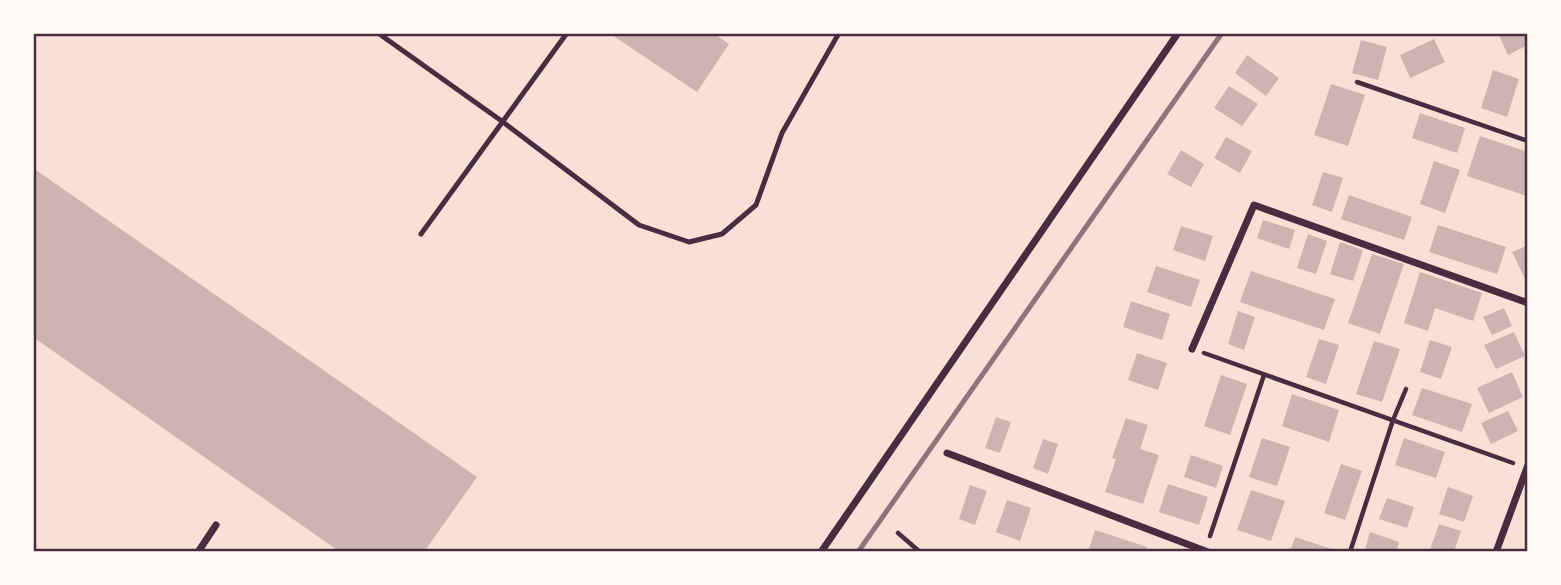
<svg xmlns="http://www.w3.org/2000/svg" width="1561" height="585" font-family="Signika,sans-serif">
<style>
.building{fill:#ccb4b1}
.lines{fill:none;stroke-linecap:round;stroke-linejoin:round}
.path{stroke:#4a2c40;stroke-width:4.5}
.service{stroke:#4a2c40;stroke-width:5}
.minor{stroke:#4a2c40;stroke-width:7}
.rail{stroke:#8f747c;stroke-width:5}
.neatline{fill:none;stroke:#4a2c40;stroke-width:2.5}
</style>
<rect width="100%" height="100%" fill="#f7e1d7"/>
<path class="building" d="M609,33H713L729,44L697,92Z
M1498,33H1524L1528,45L1508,55Z
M1434,39L1445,62L1410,78L1400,55Z
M1361,40L1387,47L1378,80L1352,73Z
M1247,55L1279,78L1266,96L1235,73Z
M1493,70L1519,79L1507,117L1481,108Z
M1331,84L1365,95L1348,146L1314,135Z
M1229,86L1258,104L1242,126L1214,108Z
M1420,113L1465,128L1457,153L1412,138Z
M1480,136L1528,152L1527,196L1467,176Z
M1226,137L1252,151L1240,173L1214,158Z
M1181,150L1204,164L1191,187L1167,174Z
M1434,161L1460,170L1445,213L1420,204Z
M33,168L477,477L424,552H340L33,337Z
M1323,172L1343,178L1332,212L1312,205Z
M1349,195L1412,217L1404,240L1341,219Z
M1263,220L1295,230L1289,249L1257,238Z
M1438,225L1506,247L1497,274L1429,252Z
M1181,226L1213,236L1205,261L1173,250Z
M1308,234L1327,241L1316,274L1297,268Z
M1340,242L1363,250L1353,281L1330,274Z
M1528,245V285L1512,252Z
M1372,254L1404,264L1380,334L1348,323Z
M1156,266L1200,280L1191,307L1147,292Z
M1251,271L1335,299L1324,330L1240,302Z
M1420,272L1482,293L1473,321L1435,308L1428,331L1404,323Z
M1131,301L1170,314L1162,340L1123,327Z
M1504,308L1512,326L1492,335L1483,317Z
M1238,311L1255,317L1244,350L1228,344Z
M1514,332L1525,356L1496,369L1484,345Z
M1319,339L1339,345L1326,384L1306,377Z
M1430,340L1452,347L1441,379L1420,372Z
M1374,341L1400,349L1382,402L1356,394Z
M1137,353L1167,363L1158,390L1128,380Z
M1512,372L1523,397L1489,413L1477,388Z
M1221,375L1247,384L1230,435L1204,426Z
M1422,388L1472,404L1462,432L1412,415Z
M1292,394L1339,410L1329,442L1282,426Z
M1508,411L1518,431L1491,444L1481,423Z
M996,417L1011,422L1000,453L985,448Z
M1126,418L1148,425L1140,449L1159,455L1143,504L1105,492L1116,459L1112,458Z
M1262,438L1290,447L1277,486L1249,477Z
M1404,438L1445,452L1436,478L1395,465Z
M1043,439L1058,444L1048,474L1033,468Z
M1191,455L1223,466L1216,488L1184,477Z
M1341,464L1362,471L1345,520L1324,513Z
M1168,484L1208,497L1199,525L1159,512Z
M970,485L987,491L975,525L959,519Z
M1448,487L1473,496L1464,522L1439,514Z
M1251,490L1285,501L1271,541L1237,530Z
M1387,498L1414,507L1407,528L1379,519Z
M1007,500L1031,508L1020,541L996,532Z
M1439,524L1461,531L1454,552H1429Z
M1095,530L1147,547L1146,552H1088Z
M1370,532L1399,542L1396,552H1364Z
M1295,537L1338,551V552H1290Z"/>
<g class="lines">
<path class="path" d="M1357,82L1528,141
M1204,353L1513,463
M898,533L920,552
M1210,536L1264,375
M1350,552L1393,420L1406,389"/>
<path class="service" d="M378,33L503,122L639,225L689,242L722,234L756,205L782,133L839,33
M421,234L567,33"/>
<path class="minor" d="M1192,349L1254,205L1528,303
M947,453L1208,552
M198,552L216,525
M821,552L1178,33
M1496,552L1528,465"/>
<path class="rail" d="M858,552L1222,33"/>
</g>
<rect width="1561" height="585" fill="none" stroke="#fffaf5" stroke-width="70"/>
<rect x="35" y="35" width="1491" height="515" class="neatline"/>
</svg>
